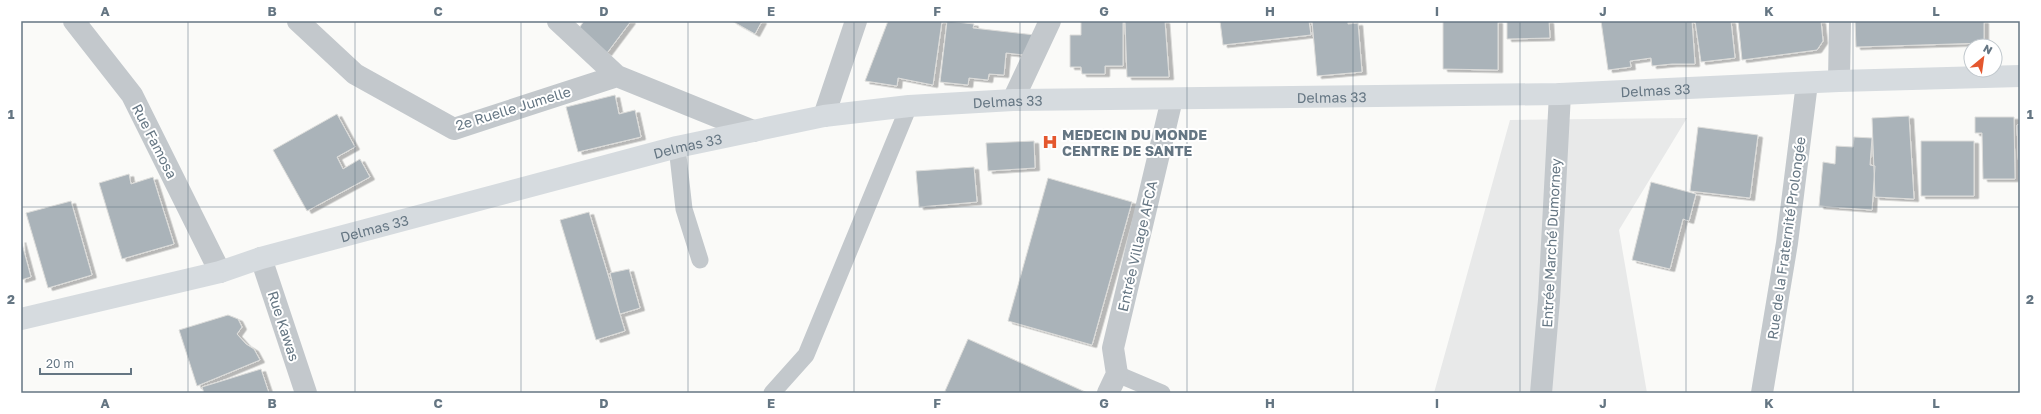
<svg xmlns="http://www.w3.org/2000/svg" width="2041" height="414" font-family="'Golos Text',sans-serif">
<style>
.built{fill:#e8e9e9}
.building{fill:#aab3b9;stroke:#dcdcda;filter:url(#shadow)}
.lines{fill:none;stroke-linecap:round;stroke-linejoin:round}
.lane{stroke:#c3c8cc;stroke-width:17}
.street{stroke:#c3c8cc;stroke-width:22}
.secondary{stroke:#d6dbdf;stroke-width:22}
.grid{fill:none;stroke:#657683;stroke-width:1;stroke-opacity:0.55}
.labels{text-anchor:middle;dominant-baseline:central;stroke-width:4;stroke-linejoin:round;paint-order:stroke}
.street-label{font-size:14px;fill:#657683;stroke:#fff}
.poi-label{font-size:14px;font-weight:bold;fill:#657683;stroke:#fff;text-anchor:start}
.neatline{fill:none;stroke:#657683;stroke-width:1.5}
.grid-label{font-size:13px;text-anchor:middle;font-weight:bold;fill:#657683}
</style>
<defs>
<filter id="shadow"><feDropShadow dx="4.5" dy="2.5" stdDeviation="0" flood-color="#0004"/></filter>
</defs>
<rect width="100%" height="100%" fill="#fafaf8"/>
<path class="built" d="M1687,118L1619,230L1647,393H1434L1510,120Z"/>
<path class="building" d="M584,21H631L607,53L577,31Z
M732,21H762L755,34Z
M888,21H942L933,85L898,78L897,86L865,81Z
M947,21L974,24L973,28L1035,35L1033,56L1006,53L1004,75L989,74L988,80L969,78L968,85L940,82Z
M1081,21H1123V66H1105V74H1082L1081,67H1070V35H1081Z
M1125,21H1165L1169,77H1127Z
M1220,21H1309L1311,35L1223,45Z
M1312,21H1348V24L1358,23L1362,72L1317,76Z
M1443,21H1498V70L1443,69Z
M1507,21H1549L1550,38L1507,39Z
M1601,21H1692L1695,64H1672L1652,66L1651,58L1630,61L1631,67L1608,70Z
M1695,21H1731L1735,58L1701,62Z
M1738,21H1821L1823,41L1817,50L1742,60Z
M1855,21H1984V43L1856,47Z
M615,95L619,114L635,110L641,137L578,152L566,107Z
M337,114L355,147L337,157L343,169L360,159L370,177L307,211L273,150Z
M1909,116L1914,199L1875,197L1872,118Z
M1975,117H2014L2015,179H1983L1982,133H1975Z
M2020,124V195L2017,125Z
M1698,127L1758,135L1750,198L1690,191Z
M1854,137L1872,138L1870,165L1875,166L1872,210L1819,206L1823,162L1835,164L1836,146L1853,147Z
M1034,141L1035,168L988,171L986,143Z
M1921,141H1974V196H1921Z
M974,167L977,202L919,207L916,171Z
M129,174L131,184L153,177L174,244L122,259L99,183Z
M1048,178L1132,202L1092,345L1008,321Z
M1651,182L1696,194L1689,221L1683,219L1670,269L1632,260Z
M71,201L92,275L48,288L26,213Z
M589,212L625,331L596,340L560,220Z
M21,240L31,277L21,280Z
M629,269L640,308L620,314L610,273Z
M228,315L238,319L242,327L237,334L246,344L254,349L260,360L197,386L179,330Z
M968,339L1083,391L1082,393H948L945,391Z
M261,369L269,393H204L202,387Z"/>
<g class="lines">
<path class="lane" d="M677,147L684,209L700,260
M1117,374L1162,393
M772,393L806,355L909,106"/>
<path class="street" d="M74,21L132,95L220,272
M298,21L355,74L454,129L617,76
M558,21L617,76L753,131
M1839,81L1840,21
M1013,100L1050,21
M824,116L856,21
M261,258L306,393
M1108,393L1117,374L1113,348L1172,99
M1541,393L1549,300L1560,94
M1762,393L1787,243L1807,83"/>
<path class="secondary" id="s1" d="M21,319L220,272L261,258L677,147L824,116L909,106L1013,100L1560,94L1839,81L2020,76"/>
</g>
<path class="grid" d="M188,21V393M355,21V393M521,21V393M688,21V393M854,21V393M1020,21V393M1187,21V393M1353,21V393M1520,21V393M1686,21V393M1853,21V393M21,207H2020"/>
<defs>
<symbol id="hospital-bare" viewBox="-9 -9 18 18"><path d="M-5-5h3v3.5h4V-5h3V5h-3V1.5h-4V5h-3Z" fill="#e4572e" stroke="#fff" stroke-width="2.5" paint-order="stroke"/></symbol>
</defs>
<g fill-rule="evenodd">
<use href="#hospital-bare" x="1039" y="131" width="22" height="22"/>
</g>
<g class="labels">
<g class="street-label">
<text stroke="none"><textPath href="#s1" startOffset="1661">Delmas 33</textPath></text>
<text stroke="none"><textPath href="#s1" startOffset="1337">Delmas 33</textPath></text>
<text stroke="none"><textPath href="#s1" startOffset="1013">Delmas 33</textPath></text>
<text transform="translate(513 108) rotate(-17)">2e Ruelle Jumelle</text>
<text transform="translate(155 141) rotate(63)">Rue Famosa</text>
<text stroke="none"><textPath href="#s1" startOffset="689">Delmas 33</textPath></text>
<text stroke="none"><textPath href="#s1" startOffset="365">Delmas 33</textPath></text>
<text transform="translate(1786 238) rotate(-82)">Rue de la Fraternité Prolongée</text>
<text transform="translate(1551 243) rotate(-87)">Entrée Marché Dumorney</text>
<text transform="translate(1137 246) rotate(-77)">Entrée Village AFCA</text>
<text transform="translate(284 326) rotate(72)">Rue Kawas</text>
</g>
<g class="poi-label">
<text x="1062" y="134">MEDECIN DU MONDE<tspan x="1062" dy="16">CENTRE DE SANTE</tspan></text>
</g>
</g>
<rect width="2041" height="414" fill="none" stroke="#ffffff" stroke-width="44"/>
<g transform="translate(1983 58) rotate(29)"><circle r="19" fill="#ffffff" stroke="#c1c8cd"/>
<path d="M0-3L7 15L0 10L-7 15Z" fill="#e4572e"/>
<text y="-6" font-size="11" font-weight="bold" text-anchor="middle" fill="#657683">N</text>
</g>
<path d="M40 368v6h91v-6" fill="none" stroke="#657683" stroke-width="2"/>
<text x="46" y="368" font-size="12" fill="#657683" stroke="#ffffff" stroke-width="3" paint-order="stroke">20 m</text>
<rect x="22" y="22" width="1997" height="370" class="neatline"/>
<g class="grid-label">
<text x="105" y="16">A</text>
<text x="272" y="16">B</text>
<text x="438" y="16">C</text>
<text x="604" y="16">D</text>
<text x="771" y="16">E</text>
<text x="937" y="16">F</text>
<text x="1104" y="16">G</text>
<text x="1270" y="16">H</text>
<text x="1437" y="16">I</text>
<text x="1603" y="16">J</text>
<text x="1769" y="16">K</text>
<text x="1936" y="16">L</text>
<text x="11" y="119">1</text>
<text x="2030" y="119">1</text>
<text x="11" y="304">2</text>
<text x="2030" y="304">2</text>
<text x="105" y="408">A</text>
<text x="272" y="408">B</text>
<text x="438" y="408">C</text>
<text x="604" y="408">D</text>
<text x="771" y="408">E</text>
<text x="937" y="408">F</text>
<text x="1104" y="408">G</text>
<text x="1270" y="408">H</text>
<text x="1437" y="408">I</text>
<text x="1603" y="408">J</text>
<text x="1769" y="408">K</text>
<text x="1936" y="408">L</text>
</g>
</svg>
